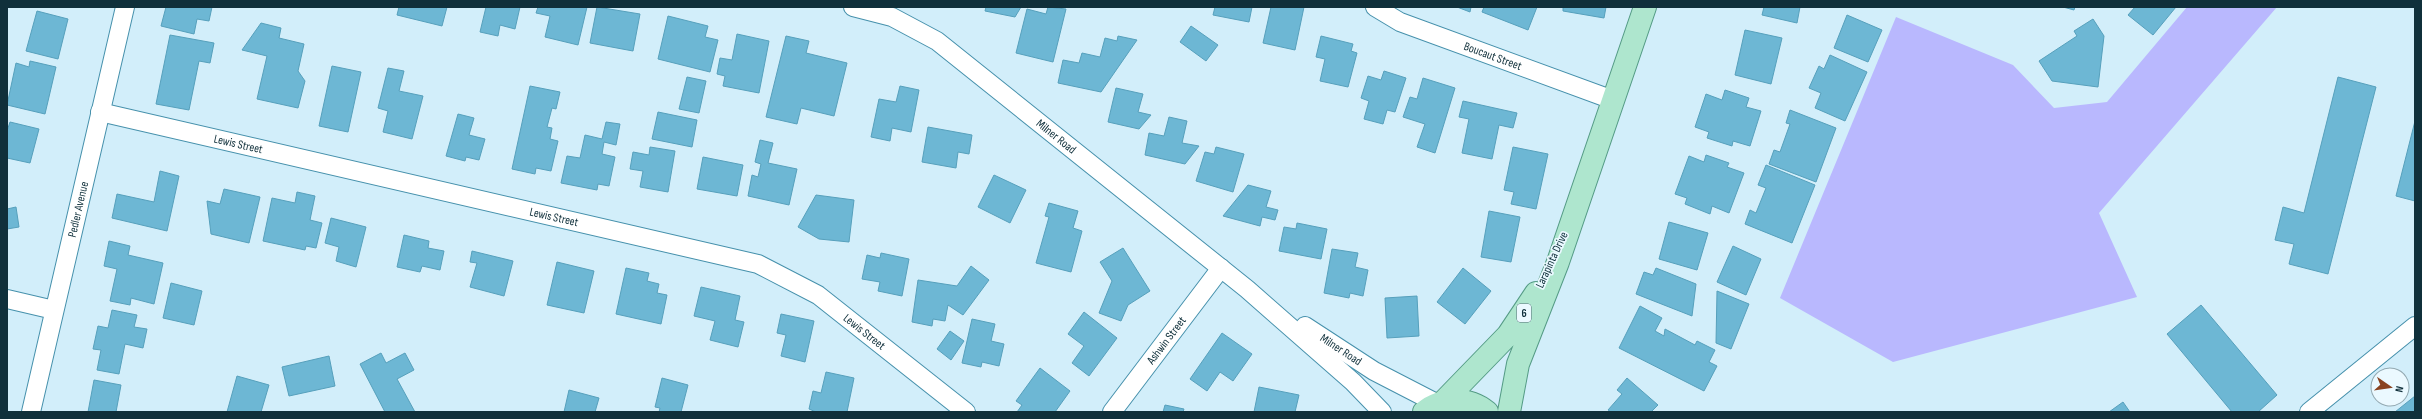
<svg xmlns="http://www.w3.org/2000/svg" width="2422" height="419" font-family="'Sofia Sans Condensed',sans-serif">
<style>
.green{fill:#b9b8fe}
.building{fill:#6db7d4;stroke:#56a0bc}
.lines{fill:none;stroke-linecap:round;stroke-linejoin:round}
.minor-casing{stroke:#4691ac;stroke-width:20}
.primary-casing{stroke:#549b85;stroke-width:24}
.minor{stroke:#fff;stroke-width:18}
.primary{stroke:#aee6ce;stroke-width:22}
.labels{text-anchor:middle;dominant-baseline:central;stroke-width:3.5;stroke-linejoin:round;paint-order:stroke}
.shield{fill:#ebf9ff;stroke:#526c76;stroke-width:1}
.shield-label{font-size:11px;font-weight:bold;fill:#10303b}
.street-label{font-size:12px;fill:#10303b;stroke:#ebf9ff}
</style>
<rect width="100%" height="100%" fill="#d2eefa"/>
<path class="green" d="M2187,7H2277L2099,213L2137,297L1893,362L1780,298L1896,17L2013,65L2054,108L2107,102Z"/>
<path class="building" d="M166,7H212L209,21L197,19L194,34L161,26Z
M399,7H447L442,26L397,15Z
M486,7H520L515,29L500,25L498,36L480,32Z
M538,7H587L578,45L545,37L550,16L536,13Z
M597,7L640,14L633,51L590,43Z
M986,7H1021L1015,17L985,11Z
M1048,7L1066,9L1053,62L1016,53L1027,9L1046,14Z
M1215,7H1252L1249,22L1213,15Z
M1271,7H1304L1295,50L1263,43Z
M1457,7H1471L1470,12Z
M1484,7H1537L1528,30L1482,12Z
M1563,7H1606L1604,18L1563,11Z
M1764,7H1800L1797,23L1762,15Z
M2063,7H2075L2074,10Z
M2135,7H2176L2153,35L2128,15Z
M37,11L68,19L58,59L26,51Z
M1847,15L1882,30L1868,62L1834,48Z
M668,16L708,26L705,37L718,40L710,72L658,59Z
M2093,19L2104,36L2098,87L2052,81L2039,61L2077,36L2074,31Z
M261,23L281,28L279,38L304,44L298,71L305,81L298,108L257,99L267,56L242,50Z
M1191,26L1218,45L1206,61L1180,42Z
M1745,30L1782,38L1771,84L1735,75Z
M737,34L769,41L759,93L723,86L725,76L717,74L720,58L732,60Z
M170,35L214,43L210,63L199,61L189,110L156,104Z
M786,36L809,41L806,53L847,63L834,116L801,108L797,124L766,117Z
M1118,36L1137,40L1101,92L1058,83L1063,60L1079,63L1082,53L1100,57L1105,38L1117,41Z
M1321,36L1353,44L1351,51L1357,53L1348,87L1320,81L1325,59L1316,57Z
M1830,55L1867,72L1845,121L1815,108L1821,93L1809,88L1819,66L1824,69Z
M30,61L56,67L45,114L7,105L16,63L29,67Z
M332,66L361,72L348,132L319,126Z
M388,68L404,71L399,91L423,96L412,139L383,132L388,111L378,108Z
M1384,71L1406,78L1395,112L1387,110L1383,124L1364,119L1369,101L1361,98L1368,76L1381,80Z
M687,77L706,81L699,113L679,109Z
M2338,77L2376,87L2328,274L2289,264L2294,244L2275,240L2283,207L2304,213Z
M1423,78L1455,88L1435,153L1417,147L1425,124L1403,117L1410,97L1417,99Z
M530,86L560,92L556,109L552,108L547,127L552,128L550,139L558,141L551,171L536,168L535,174L512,169Z
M900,86L919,90L911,132L892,128L890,141L871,137L879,99L896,102Z
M1116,88L1143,94L1138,112L1151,115L1139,129L1108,122Z
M1725,90L1749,98L1746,107L1761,111L1750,146L1733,141L1732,146L1707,138L1709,132L1695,127L1706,94L1722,100Z
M1463,101L1517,113L1513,128L1499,125L1492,159L1462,153L1469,119L1459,117Z
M1790,110L1836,128L1816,182L1769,164L1774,150L1780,152L1790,124L1786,123Z
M658,112L697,120L692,147L652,139Z
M458,114L474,118L469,135L485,139L479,160L466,157L465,161L446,156Z
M1169,117L1187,121L1182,143L1199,146L1185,164L1145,155L1149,133L1164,136Z
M2415,121V201L2396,196Z
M10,122L39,129L30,163L7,158V131Z
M606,122L620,124L616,145L604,142L602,154L615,157L609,186L598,184L597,190L561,183L567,156L580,158L585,135L602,139Z
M928,127L972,135L969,154L958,152L956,168L922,162Z
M760,140L773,143L768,163L797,169L789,205L748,196L752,175L758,177L761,164L755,162Z
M650,147L675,151L668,192L640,187L643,171L630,169L633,152L649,155Z
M1216,147L1244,154L1233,192L1196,181L1205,152L1214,154Z
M1513,147L1548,154L1536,209L1511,204L1514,192L1504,190Z
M1706,155L1729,163L1727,167L1744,173L1729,213L1712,206L1710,214L1685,204L1687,198L1675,194L1689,156L1704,162Z
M703,157L743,165L737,196L697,189Z
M1766,165L1815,185L1792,243L1745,224L1750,210L1756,213L1766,188L1758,185Z
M160,171L179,176L167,231L112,218L117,194L154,202Z
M994,175L1026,190L1010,223L978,207Z
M1248,185L1271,191L1266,207L1278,210L1275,220L1262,217L1260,226L1223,216Z
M224,189L260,197L249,243L211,234L207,201L220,204Z
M297,192L315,196L310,220L322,223L316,248L306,246L305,250L263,241L272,198L295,203Z
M816,195L854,200L849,242L819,239L798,227Z
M1049,203L1078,211L1073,228L1082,231L1071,272L1036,263L1049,217L1045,216Z
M16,207L19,227L7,229V209Z
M1489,211L1520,217L1511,262L1481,257Z
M331,218L366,227L356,267L336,261L339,247L325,243Z
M1669,222L1708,233L1697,270L1659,259Z
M1297,223L1327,229L1321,259L1279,251L1284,227L1296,229Z
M404,235L429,241L428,248L444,251L440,270L422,266L420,272L397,267Z
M109,241L130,246L128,255L163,263L154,304L131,298L130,305L110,301L117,269L104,266Z
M1733,246L1761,259L1746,295L1717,282Z
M1123,248L1150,291L1128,305L1121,321L1099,313L1112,281L1100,262Z
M1332,249L1358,253L1355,267L1368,270L1363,296L1350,293L1349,298L1324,293Z
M472,251L513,261L504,296L470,287L477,263L470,262Z
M881,253L909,259L902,296L878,291L880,282L862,279L867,255L880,258Z
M557,262L594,271L584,313L547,305Z
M971,266L989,280L963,315L948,305L945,321L933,319L932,326L912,322L918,280L957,286Z
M626,268L649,273L647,281L659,284L657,293L667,295L661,324L616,314Z
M1463,268L1491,291L1465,324L1437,302Z
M1656,268L1696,284L1692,316L1636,294L1644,272L1653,275Z
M171,283L202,291L194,325L163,318Z
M701,287L740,296L735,320L744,322L738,347L710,340L715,321L694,316Z
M1717,291L1749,304L1731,349L1716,343Z
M1417,296L1419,336L1387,338L1385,298Z
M2201,305L2277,395L2258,412H2232L2167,334Z
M1640,306L1662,318L1655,331L1664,336L1665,329L1695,345L1697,341L1715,350L1709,362L1717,366L1704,391L1619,348Z
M112,310L137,315L134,327L147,329L143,348L125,344L119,374L97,370L101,350L93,349L98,326L108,328Z
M1084,312L1117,338L1089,376L1072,363L1084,346L1068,334Z
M781,314L814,321L805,362L781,356L786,335L777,333Z
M972,319L995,324L991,341L1004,344L999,366L982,362L981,367L962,363Z
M950,331L964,341L951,360L937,349Z
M1222,333L1252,354L1233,381L1220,372L1207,391L1190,379Z
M381,353L386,363L405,353L414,370L397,379L415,412H385L360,364Z
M329,356L335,386L289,396L282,367Z
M1040,368L1070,391L1055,412H1017L1022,405L1016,401Z
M826,372L854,378L847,412H816L809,409L813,391L821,393Z
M237,376L269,385L261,412H227Z
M662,378L688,385L681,412H659L660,408L655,407Z
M1627,378L1658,405L1651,412H1611L1608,410L1622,394L1617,390Z
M94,380L121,385L116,412H88Z
M1259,387L1299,395L1295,412H1254Z
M569,390L599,398L595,412H564Z
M2415,396V412H2395Z
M2123,402L2130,412H2109Z
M1165,405L1184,409L1183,412H1163Z"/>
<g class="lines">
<defs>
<g id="minor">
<path id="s1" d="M853,7L892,17L937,41L1247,289L1353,382L1382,412"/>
<path id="s2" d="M1375,7L1400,22L1613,100"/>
<path id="s3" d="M100,112L758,264L818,295L966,412"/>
<path d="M7,299L54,310"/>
<path id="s4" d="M1305,326L1374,371L1438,404"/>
<path id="s5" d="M31,412L125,7"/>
<path id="s6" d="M1112,412L1221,268"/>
<path d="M2309,412L2415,326"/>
</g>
<path id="primary" d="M1444,401L1508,335L1536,293
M1424,412C1442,397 1469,397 1487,412
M1509,412L1518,364L1558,262L1645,7"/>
</defs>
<use href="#minor" class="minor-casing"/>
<use href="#primary" class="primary-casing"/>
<use href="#minor" class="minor"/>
<use href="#primary" class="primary"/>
</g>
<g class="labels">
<rect class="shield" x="1517" y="304" width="14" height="18" rx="3"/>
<g class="shield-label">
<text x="1524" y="313">6</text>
</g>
<g class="street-label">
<text stroke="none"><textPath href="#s2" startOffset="128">Boucaut Street</textPath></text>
<text stroke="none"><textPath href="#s1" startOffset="244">Milner Road</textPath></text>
<text stroke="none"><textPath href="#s3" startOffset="142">Lewis Street</textPath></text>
<text stroke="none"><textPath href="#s5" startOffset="208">Pedler Avenue</textPath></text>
<text stroke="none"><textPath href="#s3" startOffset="466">Lewis Street</textPath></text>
<text transform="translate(1552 260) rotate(-65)">Larapinta Drive</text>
<text stroke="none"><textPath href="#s3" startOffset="802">Lewis Street</textPath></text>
<text stroke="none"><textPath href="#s6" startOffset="90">Ashwin Street</textPath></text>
<text stroke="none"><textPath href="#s4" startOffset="43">Milner Road</textPath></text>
</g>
</g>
<rect width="2422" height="419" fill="none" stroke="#10303b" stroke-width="16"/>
<g transform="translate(2390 387) rotate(103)"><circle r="19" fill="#ebf9ff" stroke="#93a9b1"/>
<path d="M0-3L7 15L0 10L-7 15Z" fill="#89421f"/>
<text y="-6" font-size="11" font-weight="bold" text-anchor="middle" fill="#10303b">N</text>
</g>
</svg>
